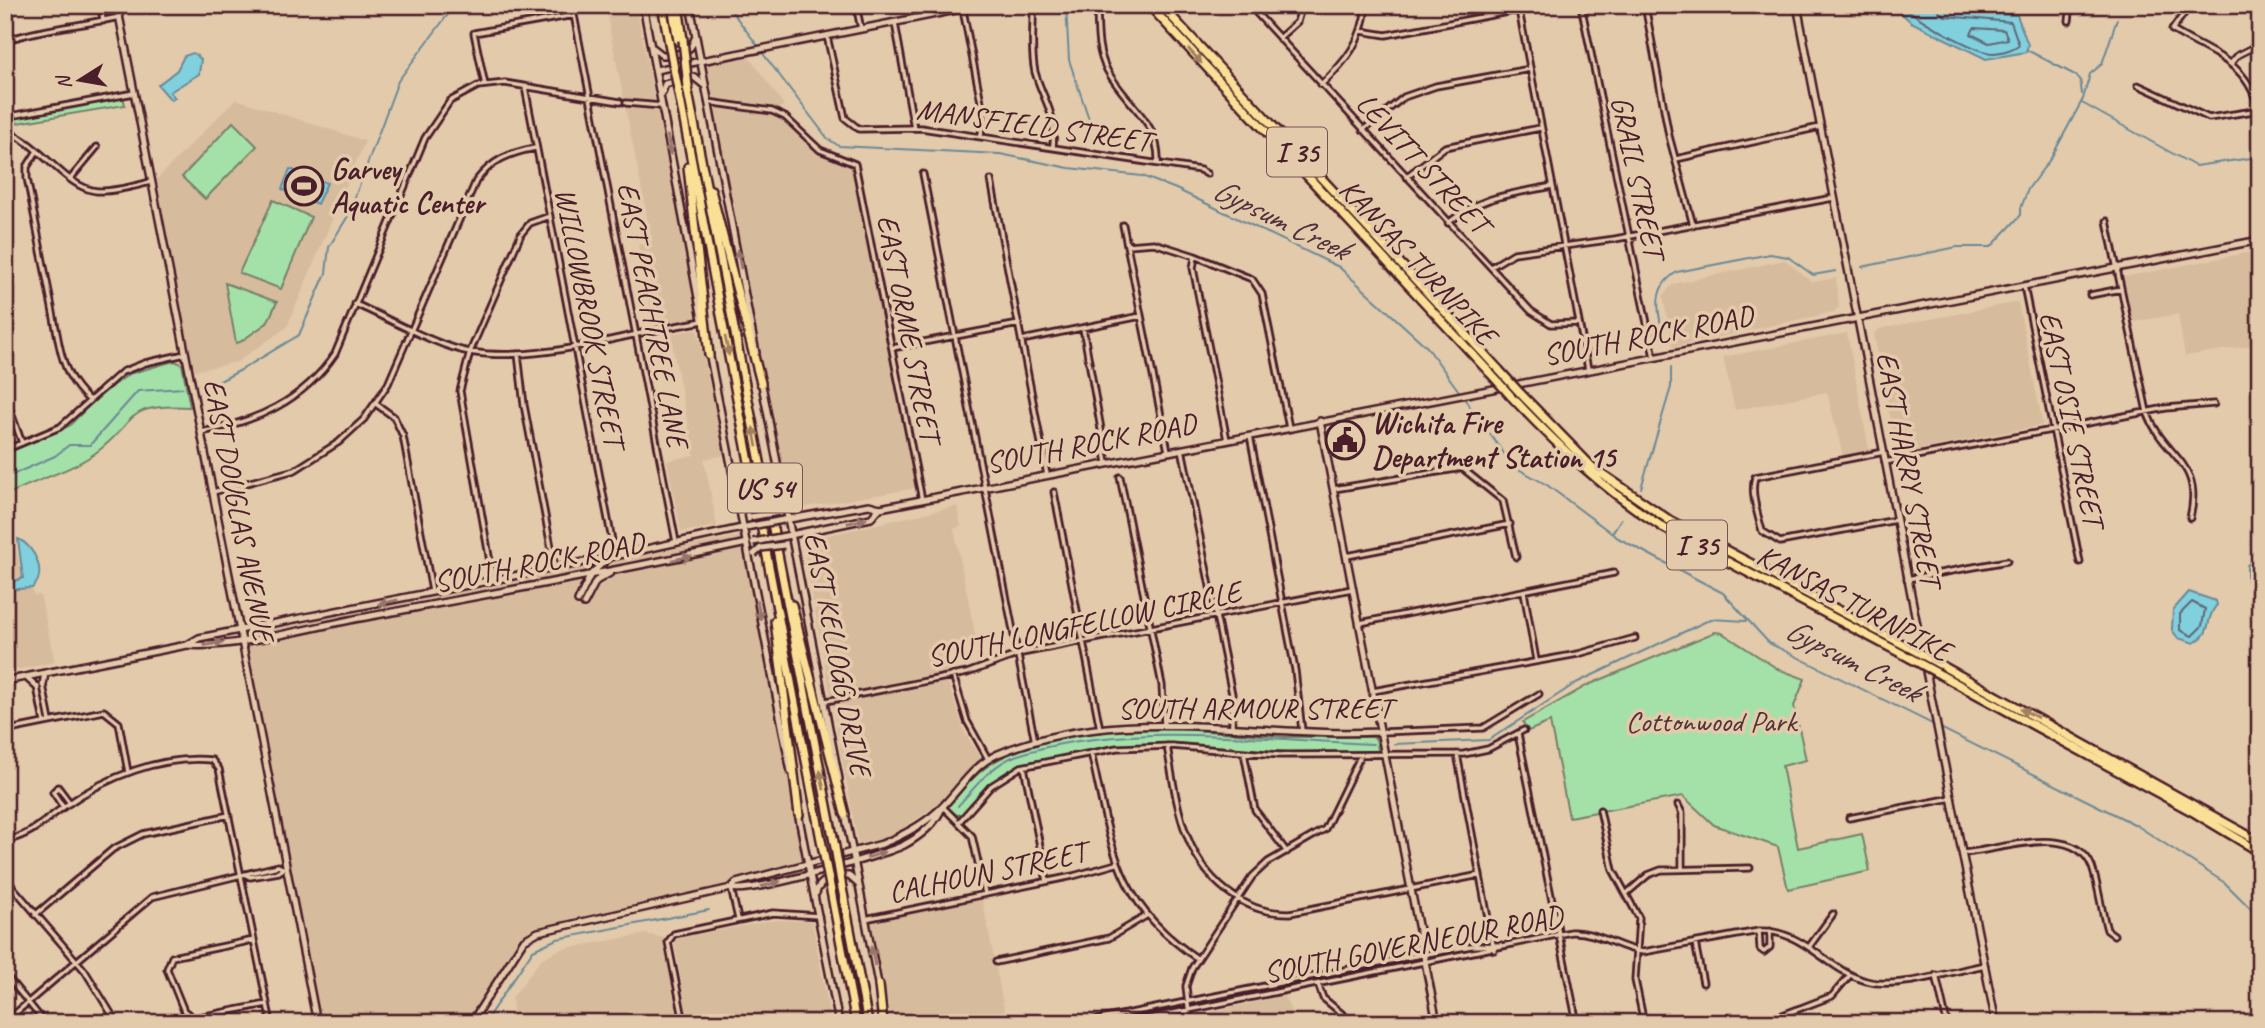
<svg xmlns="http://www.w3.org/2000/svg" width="2265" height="1028" font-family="Caveat,sans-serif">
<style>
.built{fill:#d7bb9d}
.green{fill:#a4e1a9;stroke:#77806a;stroke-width:2}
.water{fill:#81d0de;stroke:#6b8996;stroke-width:2}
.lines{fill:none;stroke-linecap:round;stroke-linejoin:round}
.shore{stroke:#606673;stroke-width:2}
.stream{stroke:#6b8996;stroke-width:2}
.minor-casing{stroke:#4a1f2b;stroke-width:9}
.tertiary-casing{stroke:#4a1f2b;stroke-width:10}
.secondary-casing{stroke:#4a1f2b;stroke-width:10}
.motorway-casing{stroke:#4a1f2b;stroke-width:12}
.minor{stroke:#e3caab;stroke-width:3.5}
.tertiary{stroke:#e3caab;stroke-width:5}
.secondary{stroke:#e3caab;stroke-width:5}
.motorway{stroke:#fadf96;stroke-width:7}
.secondary-bridge-casing{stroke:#4a1f2b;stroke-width:10;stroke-linecap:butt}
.motorway-bridge-casing{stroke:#4a1f2b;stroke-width:12;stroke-linecap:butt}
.secondary-bridge{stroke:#e3caab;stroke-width:5}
.motorway-bridge{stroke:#fadf96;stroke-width:7}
.oneway{fill:#a27f60}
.oneway2{fill:#96746b}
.labels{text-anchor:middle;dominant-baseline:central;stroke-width:7;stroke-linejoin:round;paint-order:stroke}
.shield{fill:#e3caab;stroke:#785251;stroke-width:2}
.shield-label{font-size:28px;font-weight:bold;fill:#4a1f2b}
.street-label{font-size:30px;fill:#4a1f2b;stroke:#e3caab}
.poi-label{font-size:30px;font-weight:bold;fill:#4a1f2b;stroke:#e3caab;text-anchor:start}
.park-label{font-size:30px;fill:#533238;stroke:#e3caab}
.water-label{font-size:32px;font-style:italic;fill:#50313d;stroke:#e3caab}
</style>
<rect width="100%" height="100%" fill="#e3caab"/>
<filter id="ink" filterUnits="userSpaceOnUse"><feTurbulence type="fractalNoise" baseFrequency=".0143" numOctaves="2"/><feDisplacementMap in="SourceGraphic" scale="14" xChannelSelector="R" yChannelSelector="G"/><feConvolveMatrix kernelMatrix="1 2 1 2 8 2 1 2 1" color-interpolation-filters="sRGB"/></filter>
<g filter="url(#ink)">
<path class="built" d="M605,5H636L698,319L661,324L658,306L650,307L638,245L652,241Z
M745,51L784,105L775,110L787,115L822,148L854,162L922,487L790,510L702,60Z
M236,99L365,141L287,327L237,362L194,371L156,180Z
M2256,251L2260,273V344L2185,356L2178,314L2127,323L2119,278Z
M1785,260L1812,282L1836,278L1839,307L1834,312L1673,347L1663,296L1673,284Z
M2018,302L2043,425L1897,454L1874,334L1879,329Z
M697,329L725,455L704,459L717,526L681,532L667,461L694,455L670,334Z
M1847,333L1870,455L1844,460L1827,392L1735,410L1723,357Z
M957,506L961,526L954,529L976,639L947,644L953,673L948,683L965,733L981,759L942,802L888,838L858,844L802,541Z
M5,525L13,536L25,588H32L34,596L40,595L55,662L5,672Z
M744,535L810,873L560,925L524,940L467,1023H317L240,635Z
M982,899L1007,1023H892L871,922Z
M773,920L812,921L831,1023H688L674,939Z
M646,934L664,938L678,1023H514L512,998L541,959L561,949Z
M1284,996L1295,1019L1300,1023H1193L1191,1016Z"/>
<path class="green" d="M123,97L125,105L5,125V120Z
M233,122L257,146L205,199L182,177Z
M273,200L311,217L281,289L239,273Z
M225,283L277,302L267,323L240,342L236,343Z
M174,361L182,364L190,407C121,403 139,422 94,454C67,473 34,480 5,496V454L69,426L97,398L129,374Z
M1715,632L1722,633L1778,669L1805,679L1794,706L1806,760L1782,766L1798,848L1862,834L1870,871L1788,889L1778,847L1714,825L1683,796L1569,817L1550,722L1526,732L1523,722L1588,685Z
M1167,728L1285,737H1372L1376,739L1378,750L1373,753L1288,752L1177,743L1121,745L1019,766L988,785L962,814L957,815L949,809V804C961,791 973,776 988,766C1027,737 1119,728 1167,728Z"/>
<path class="water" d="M1892,5C1934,5 1975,13 2017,15L2028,45L2026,52L1986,59L1911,22Z
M193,53L201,59L199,74L170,92L175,98L171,100L158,85L177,70L184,56Z
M290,169L327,183L317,204L282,189Z
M18,539C35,546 48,575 32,588L5,590V584L23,578Z
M2260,557V601L2247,581V565Z
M2189,592L2216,601L2217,605C2204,618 2215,631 2194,643L2178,638L2172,630L2173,610Z"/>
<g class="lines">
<path class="shore" d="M1902,5C1917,19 1967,47 1987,52C1997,55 2011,50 2019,45L2011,22L1945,16L1939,12L1938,5
M1974,28L2004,30L2008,39L1989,43L1971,34Z
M2192,602L2205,609L2202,626L2192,636L2180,630V614Z"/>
<path class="stream" d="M727,5L758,46
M1066,5L1069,60L1089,119L1121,149
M2027,50L2075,75L2080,79L2082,94
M761,51L828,139L839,146L1000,154L1069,168L1142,176L1176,189L1339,267L1427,347L1513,466L1547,485L1618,538L1723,593L1769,643L2136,825L2225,883L2260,918
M2082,103L2195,166L2259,157
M1862,267L1957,247H1991L2021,215V208L2028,189L2051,158L2083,99L2090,74L2102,64L2117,19
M1664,340C1659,314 1649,289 1677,272L1770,254L1788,257L1813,275L1836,271
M200,384L218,382L241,370L299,335L326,273L329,247L348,216L398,81L455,5
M5,478L55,456L69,445H90L138,391L183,388
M1641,488L1671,387V367
M1612,533L1621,519
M1394,744L1489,740L1576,683L1711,619L1746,621
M958,806C975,787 993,763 1018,755C1123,720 1263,740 1373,744
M484,1023L533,950L557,939L709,910"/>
<defs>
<path id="minor" d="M101,5L103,21
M856,5L861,29
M962,5L983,112L981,136
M1033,5C1034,27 1030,50 1035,72C1044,103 1056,110 1053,146
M1097,5C1098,28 1096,49 1107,70C1125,104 1160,121 1158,163
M1249,5L1531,311L1551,324L1579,323
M1518,5L1588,369
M1581,5L1654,357
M1645,5L1669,136L1693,225
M2190,5L2172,30C2213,55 2250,62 2260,115
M2069,21L2071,5
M895,23L914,128
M1361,31L1386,35L1545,5
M827,36L845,118L859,129L921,128L1200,170L1207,174
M1279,38L1297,22L1302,5
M5,41C42,28 81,26 119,17
M2231,63L2238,55L2260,44
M485,85L474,33L574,15L676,542
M1321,85C1346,61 1363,41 1366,5
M2138,85L2209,118L2260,110
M525,87L615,556
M708,102L772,111L785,117L820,150L855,164L922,500
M626,103L662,106
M5,117L134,93
M1363,130L1404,97L1436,86L1530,69
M5,132C39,140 64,188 97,191C114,192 134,186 151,182
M37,151L27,167V178L59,344C64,368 71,383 89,400
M1676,159L1820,127
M923,174L1035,742
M1406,177L1445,147L1540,128
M71,178L97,147
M991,180L1047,475
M2107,221L2147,412C2164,459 2204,460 2190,518
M1448,223C1483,195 1509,195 1552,186
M1123,225L1168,451
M1127,245L1154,243L1195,256L1252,279L1262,294L1289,428
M1195,257L1193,268L1227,440
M1491,267L1514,253L1615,239L1833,198
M2024,286L2080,562
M2090,295L2121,289
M355,304C388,318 436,346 470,352C532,362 601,341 661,329
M671,327L703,321
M1083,328L1107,463
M1022,340L1141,316
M892,348L1019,324
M518,354L524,405L555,568
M5,396L22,443
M376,404L394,417L403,436L432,591
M201,432C256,422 303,401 335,354L425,138L450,101L478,86L505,83L620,102
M1250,436L1295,670L1302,731
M1182,449L1232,694V728
M5,450L60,427L122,372L145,363L185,354
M1884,452L1755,477C1750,493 1758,515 1762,531L1780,542L1896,520
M1885,462L2166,408L2214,404
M1120,477L1162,685L1164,724
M1334,489L1462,468L1503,501L1516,557
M213,492L295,470L339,442L364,419L388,384L476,181C492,160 509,153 535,148
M1054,492L1100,729
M1347,556L1510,524
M493,579L460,391L470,352L521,234L530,223L550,216
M1907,579L2007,561
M1524,592L1536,660
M1360,623L1614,573
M953,675L967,721L988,759
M43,685L50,721
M37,687L44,722
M1373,691L1578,654L1635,638
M826,701L967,673L1022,653L1352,589
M1380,732L1483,728L1539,694
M1518,734L1577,1023
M5,736L14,729L104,711L119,723L128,772
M1167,746C1177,804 1182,862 1235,897C1254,909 1268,913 1290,913L1480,875
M1091,753C1112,844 1113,903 1198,959
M1244,753L1255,810L1287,852
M1457,754L1494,950
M1024,767L1047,881
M1678,805L1682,813V868
M63,807L53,792L58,787L70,803
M943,807L972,836L985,893
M1600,810L1613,870L1639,918L1635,980L1644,1023
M1849,818L1952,798
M959,822L991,786L1021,767L1117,748L1171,746L1279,755L1464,754L1488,749L1524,730
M5,841C34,834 42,822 65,806C106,777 161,755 212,760L219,769L271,1023
M1963,853C1998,851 2074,821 2092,867C2099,887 2101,910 2107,930L2114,935
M246,875L250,877L279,872L283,868
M5,878L85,971L117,1023
M731,888L738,919
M1627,893L1648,875L1661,870L1750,868
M35,915L113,849L143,834L229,815
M865,919L1073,876L1116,864
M1759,931L1760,949L1764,952L1770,947V931
M254,940L172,957L167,969L184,1011L194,1018L267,1004
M1695,943L1703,983
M1809,947L1833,914
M996,962L1109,938L1146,916
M5,974L45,1023
M1936,975L1947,1023
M1318,984L1323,998L1353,1023
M5,1022L152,897L278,866L282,868
M684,1023L668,942L674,934L773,913L819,916
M1081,1023L1399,959L1471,946L1501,945
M1125,1023L1571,932C1598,931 1617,948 1643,952L1759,931C1803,929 1827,970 1866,981C1898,990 1952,971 1985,965
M1190,1023L1186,986L1192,968L1252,877L1268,862L1325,829L1361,755
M1762,1023L1832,996L1850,975"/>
<path id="tertiary" d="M117,5L317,1023
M656,70L981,5
M1320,421L1437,1023
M731,888C747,895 884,855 904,845C919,837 937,823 942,807
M471,1023L524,940L538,932L731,888L736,883L882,844C904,835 927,823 944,805C962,786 974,765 998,754C1120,702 1253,738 1379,732"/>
<path id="secondary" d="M643,5L702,319
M690,5L756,353
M1797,5L1923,656
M653,48L662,55C676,55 691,54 695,38
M662,93L665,84L694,77L704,85
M709,352L791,772
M761,380L839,779
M778,521L869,505L880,508L2260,240
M781,537L871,518L880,508
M578,601L591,574L607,559
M584,604L596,581L610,573
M187,645L199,638L610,557L751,526
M1925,666L1996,1023
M26,677L37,687
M5,681L187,645C233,649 312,627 360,618C489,594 618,571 747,543
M43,685L45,673
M798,813L839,1023
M845,813L879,989
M816,893C820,879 835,875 849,876L858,884"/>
<path id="motorway" d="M662,5L669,43
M672,5L678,41
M678,5L683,40
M1149,5L1490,373
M1161,5L1499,370
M687,87L835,847
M678,89L823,850
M688,167L709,355
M711,190L761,383
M1520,393L1592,467L1669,520L1908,647
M1510,395C1558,446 1605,491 1664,528L1910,658
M792,605L845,814
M775,621L799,815
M1939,664L2260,842
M1941,675L2195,813L2260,852
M842,888L868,1023
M831,891L856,1023
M879,985L883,1023"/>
</defs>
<use href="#minor" class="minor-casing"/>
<use href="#tertiary" class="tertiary-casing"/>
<use href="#secondary" class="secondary-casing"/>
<use href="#motorway" class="motorway-casing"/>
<use href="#minor" class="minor"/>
<use href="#tertiary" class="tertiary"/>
<use href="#secondary" class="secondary"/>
<use href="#motorway" class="motorway"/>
<defs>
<path id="secondary-bridge" d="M750,517L779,512
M751,526L778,521
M753,542L781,537
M754,554L761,548L784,545"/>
<path id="motorway-bridge" d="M683,40L688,87
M669,43L678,89
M1499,370L1520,393
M1490,373L1510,395
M1908,647L1939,664
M1910,658L1941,675
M835,847L842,888
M823,850L831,891"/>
</defs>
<use href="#secondary-bridge" class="secondary-bridge-casing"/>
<use href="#motorway-bridge" class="motorway-bridge-casing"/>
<use href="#secondary-bridge" class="secondary-bridge"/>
<use href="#motorway-bridge" class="motorway-bridge"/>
</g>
<defs><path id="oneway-solid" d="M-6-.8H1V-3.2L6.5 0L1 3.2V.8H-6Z" transform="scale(1.75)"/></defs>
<g class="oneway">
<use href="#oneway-solid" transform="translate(1195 56) rotate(48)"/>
<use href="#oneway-solid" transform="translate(727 346) rotate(79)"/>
<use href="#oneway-solid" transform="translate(755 437) rotate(-101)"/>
<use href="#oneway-solid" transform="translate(2029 713) rotate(-151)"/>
<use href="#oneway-solid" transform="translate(822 780) rotate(-101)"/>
</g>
<g class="oneway2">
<use href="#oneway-solid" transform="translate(669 145) rotate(81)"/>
<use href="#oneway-solid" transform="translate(739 259) rotate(-101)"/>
<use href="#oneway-solid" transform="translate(857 521) rotate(-13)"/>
<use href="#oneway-solid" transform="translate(682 558) rotate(-11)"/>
<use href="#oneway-solid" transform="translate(388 602) rotate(169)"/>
<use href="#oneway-solid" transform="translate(759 610) rotate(79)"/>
<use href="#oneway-solid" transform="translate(214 644) rotate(-9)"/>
<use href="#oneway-solid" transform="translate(876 855) rotate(-17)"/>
<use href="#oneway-solid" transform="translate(771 884) rotate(-15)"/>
<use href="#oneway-solid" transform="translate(873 956) rotate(-101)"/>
</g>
</g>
<defs>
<symbol id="stadium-ring" viewBox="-11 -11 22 22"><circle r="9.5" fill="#e3caab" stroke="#4a1f2b" stroke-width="1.5"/><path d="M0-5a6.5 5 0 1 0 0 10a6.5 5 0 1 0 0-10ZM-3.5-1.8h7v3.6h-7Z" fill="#4a1f2b"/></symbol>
<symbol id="civic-ring" viewBox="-11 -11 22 22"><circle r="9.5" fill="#e3caab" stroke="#4a1f2b" stroke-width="1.5"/><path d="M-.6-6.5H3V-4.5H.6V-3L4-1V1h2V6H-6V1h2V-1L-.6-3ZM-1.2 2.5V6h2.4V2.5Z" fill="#4a1f2b"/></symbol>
</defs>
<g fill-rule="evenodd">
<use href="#stadium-ring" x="282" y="164" width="44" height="44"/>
<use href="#civic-ring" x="1323" y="418" width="44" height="44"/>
</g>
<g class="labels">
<g class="shield">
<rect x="1267" y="127.5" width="60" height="49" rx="5"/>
<rect x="728" y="463.5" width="74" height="49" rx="5"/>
<rect x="1667" y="520.5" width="60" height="49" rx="5"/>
</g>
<g class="shield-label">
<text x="1297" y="152">I 35</text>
<text x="765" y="488">US 54</text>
<text x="1697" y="545">I 35</text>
</g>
<g class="street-label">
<text transform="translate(1034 125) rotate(8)">MANSFIELD STREET</text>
<text transform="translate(1423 163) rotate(47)">LEVITT STREET</text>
<text transform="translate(1638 177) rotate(78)">GRAIL STREET</text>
<text transform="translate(1418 262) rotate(47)">KANSAS TURNPIKE</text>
<text transform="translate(653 315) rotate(79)">EAST PEACHTREE LANE</text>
<text transform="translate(590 317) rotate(79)">WILLOWBROOK STREET</text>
<text transform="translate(909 328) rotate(79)">EAST ORME STREET</text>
<text transform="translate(1648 335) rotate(-11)">SOUTH ROCK ROAD</text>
<text transform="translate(2072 419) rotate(78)">EAST OSIE STREET</text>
<text transform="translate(1091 443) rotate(-11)">SOUTH ROCK ROAD</text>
<text transform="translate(1909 469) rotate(79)">EAST HARRY STREET</text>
<text transform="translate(239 510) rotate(79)">EAST DOUGLAS AVENUE</text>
<text transform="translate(539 562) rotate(-11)">SOUTH ROCK ROAD</text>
<text transform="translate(1854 603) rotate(28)">KANSAS TURNPIKE</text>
<text transform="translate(1084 624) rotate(-12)">SOUTH LONGFELLOW CIRCLE</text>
<text transform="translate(838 654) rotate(79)">EAST KELLOGG DRIVE</text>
<text x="1255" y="708">SOUTH ARMOUR STREET</text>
<text transform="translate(987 872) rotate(-12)">CALHOUN STREET</text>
<text transform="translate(1413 944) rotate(-11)">SOUTH GOVERNEOUR ROAD</text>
</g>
<g class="poi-label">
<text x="331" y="169">Garvey<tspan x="331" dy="34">Aquatic Center</tspan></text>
<text x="1372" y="423">Wichita Fire<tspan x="1372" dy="34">Department Station 15</tspan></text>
</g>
<g class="park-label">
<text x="1711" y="721">Cottonwood Park</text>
</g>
<g class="water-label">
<text transform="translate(1281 219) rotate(26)">Gypsum Creek</text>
<text transform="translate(1853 660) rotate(27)">Gypsum Creek</text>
</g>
</g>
<rect width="2265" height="1028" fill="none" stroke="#e3caab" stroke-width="28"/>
<rect x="14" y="14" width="2237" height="1000" fill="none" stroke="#4a1f2b" stroke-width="2.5" filter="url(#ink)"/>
<g transform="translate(80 80) rotate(259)" stroke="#e3caab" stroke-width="5" paint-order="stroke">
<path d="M0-5L12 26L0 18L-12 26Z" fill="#4a1f2b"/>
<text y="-10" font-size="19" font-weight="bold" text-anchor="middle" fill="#4a1f2b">N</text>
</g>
</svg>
